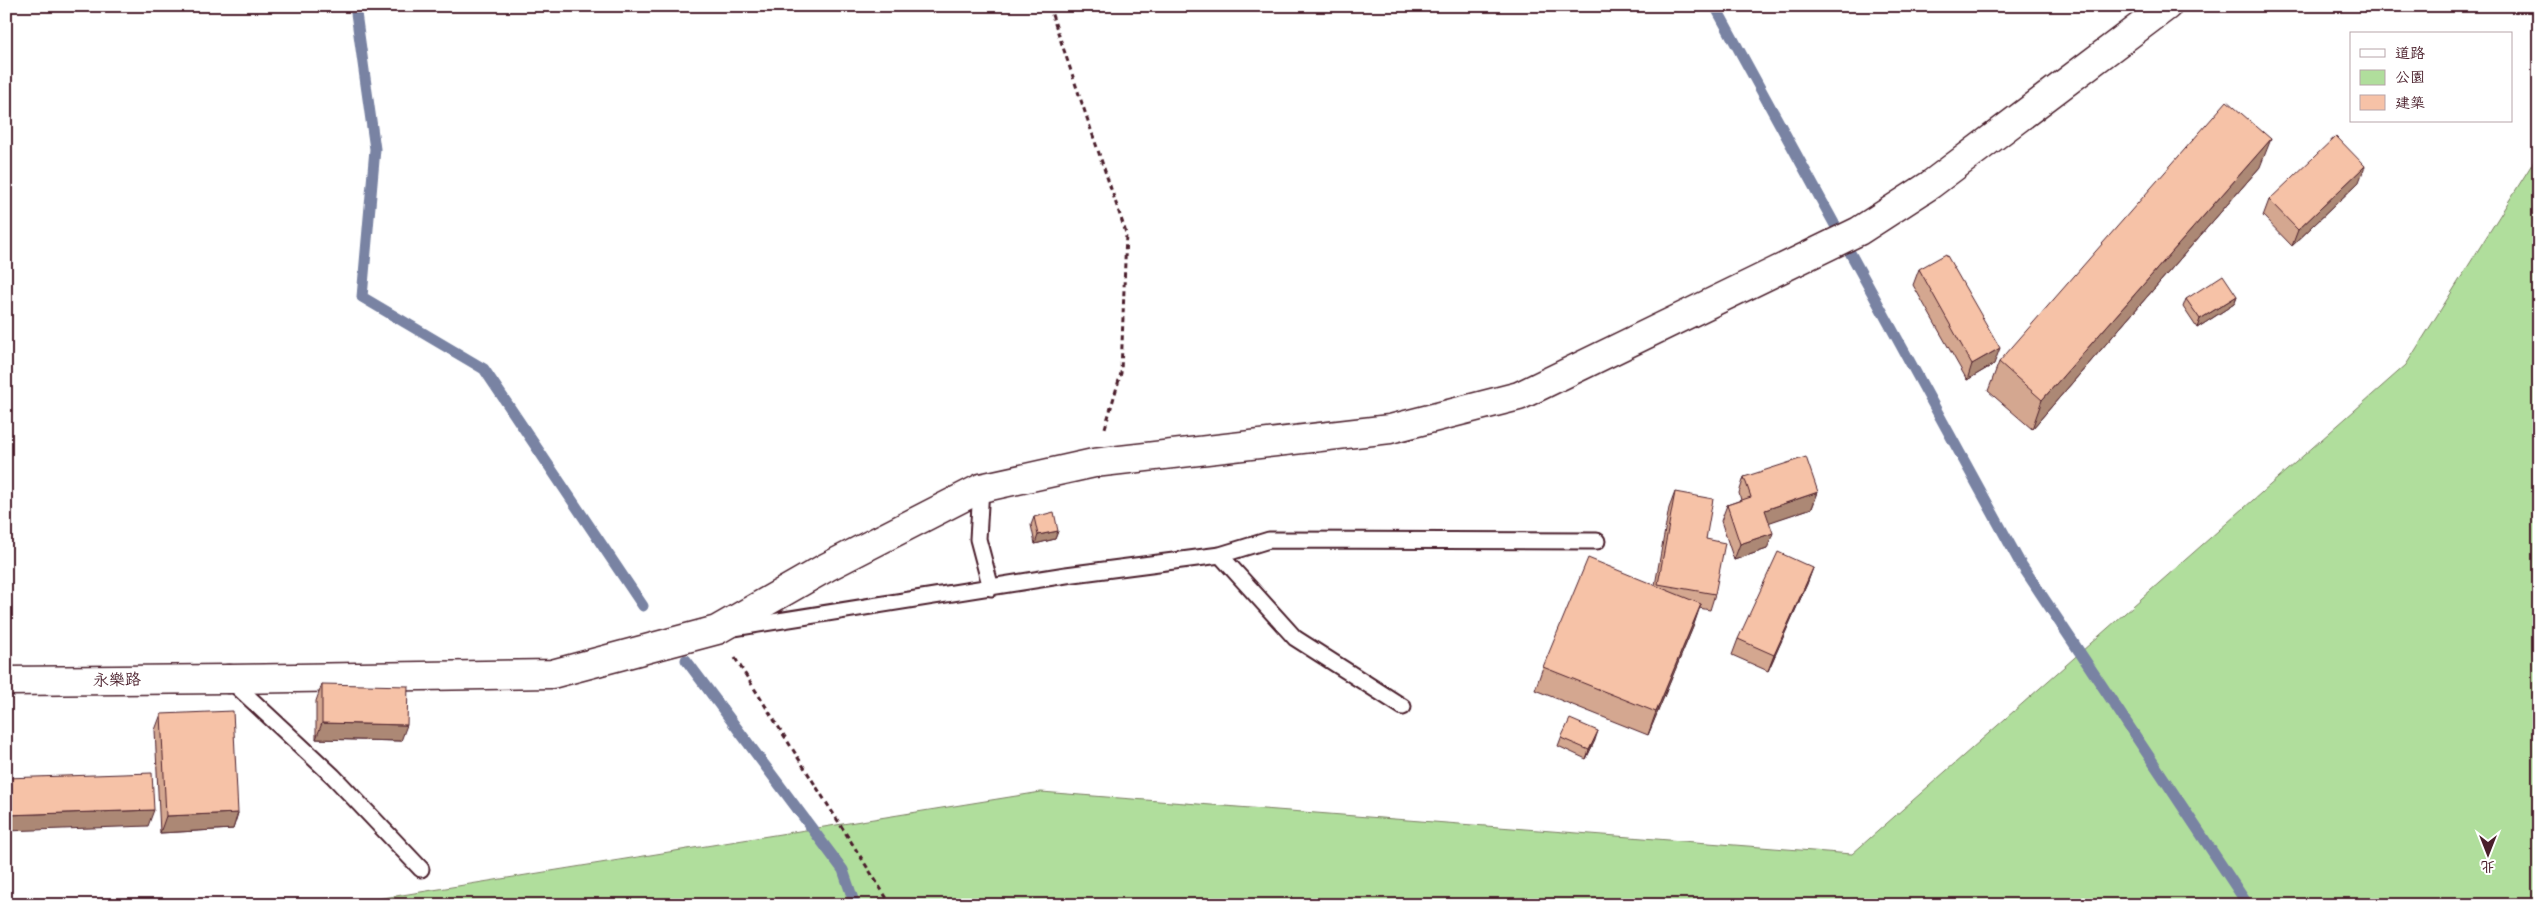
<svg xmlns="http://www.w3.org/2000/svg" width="2545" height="911" font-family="'Architects Daughter','LXGW WenKai TC',sans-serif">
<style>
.green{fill:#b0de9c;stroke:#7d7e64}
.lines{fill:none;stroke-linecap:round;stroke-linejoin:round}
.stream{stroke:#7983a3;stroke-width:11}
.lane-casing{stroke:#4a1f2b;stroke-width:19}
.street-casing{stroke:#4a1f2b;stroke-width:31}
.secondary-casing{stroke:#4a1f2b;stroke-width:31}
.path{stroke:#4a1f2b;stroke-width:3;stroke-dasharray:5 4;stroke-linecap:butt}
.lane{stroke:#fff;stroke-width:15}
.street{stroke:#fff;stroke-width:28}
.secondary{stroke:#fff;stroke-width:28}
.wall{fill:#d4a790;stroke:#4a1f2b}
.shaded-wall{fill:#ac8875;stroke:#4a1f2b}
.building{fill:#f6c2a7;stroke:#4a1f2b}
.labels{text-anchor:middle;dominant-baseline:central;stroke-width:4;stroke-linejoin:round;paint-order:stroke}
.street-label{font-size:16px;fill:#4a1f2b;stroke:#fff}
</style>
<rect width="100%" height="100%" fill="#fff"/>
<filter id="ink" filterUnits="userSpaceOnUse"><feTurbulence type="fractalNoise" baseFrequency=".02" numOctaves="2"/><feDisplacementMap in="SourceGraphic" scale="10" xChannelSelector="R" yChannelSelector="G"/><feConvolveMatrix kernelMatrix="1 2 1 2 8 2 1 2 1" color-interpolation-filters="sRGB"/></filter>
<g filter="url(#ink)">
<path class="green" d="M2539,153V905H340L1041,792L1852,854L2406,365Z"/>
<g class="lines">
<path class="stream" d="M355,6L375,149L362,297L484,369L643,606
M1715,6L2019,561L2248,905
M686,660L843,870L855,905"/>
<defs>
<path id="lane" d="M981,488L978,539L991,588
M1220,555L1295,638L1403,707
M734,628L1066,575L1220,555L1269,540L1597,541
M229,679L333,776L421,869"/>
<path id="street" d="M229,679L552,674L717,630L827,567L981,488L1094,463L1390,429L1519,396L1859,231L1930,185L2167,6"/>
<path id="secondary" d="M6,681L229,679"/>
</defs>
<use href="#lane" class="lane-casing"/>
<use href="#street" class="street-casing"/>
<use href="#secondary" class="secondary-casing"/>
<path class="path" d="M1049,6L1126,233L1121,373L1105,428
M735,658L891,905"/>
<use href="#lane" class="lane"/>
<use href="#street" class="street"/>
<use href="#secondary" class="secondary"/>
</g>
<path class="wall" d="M2260,167L2032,429L1988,391L1999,362Z
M2359,182L2292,246L2263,216L2269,200Z
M1919,269L1994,364L1967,380L1913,285Z
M2237,296L2234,304L2197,328L2183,307L2186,299Z
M1744,477L1818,492L1812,508L1769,522L1767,549L1734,560L1721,521L1727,505L1741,500L1739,493Z
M1675,492L1706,539L1715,594L1710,610L1699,608L1693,627L1648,735L1535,690L1543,667L1655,585L1669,508Z
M1034,517L1058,531L1055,539L1035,544L1031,525Z
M1813,568L1807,584L1768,671L1732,655L1738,639Z
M322,684L401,741L316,739V701Z
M161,714L238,813L233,829L160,833L155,730Z
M1561,738L1595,740L1586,759L1558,746Z"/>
<path class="shaded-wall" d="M2271,139L2260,167L2032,429L2042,400Z
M2365,166L2359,182L2292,246L2298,230Z
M2237,296L2234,304L2197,328L2200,319Z
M2000,348L1994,364L1967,380L1972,364Z
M1818,492L1812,508L1759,526L1765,510Z
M1058,531L1055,539L1035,544L1038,535Z
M1773,533L1767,549L1734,560L1740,544Z
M1813,568L1807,584L1768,671L1774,655Z
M1701,604L1693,627L1648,735L1656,712Z
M322,723L407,725L401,741L316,739Z
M1598,731L1595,740L1586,759L1589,750Z
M154,810L148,826L6,831V815Z
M238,813L233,829L160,833L166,816Z"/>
<path class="building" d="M2227,101L2271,139L2042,400L1999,362Z
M2336,136L2365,166L2298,230L2269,200Z
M1946,254L2000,348L1972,364L1919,269Z
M2223,275L2237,296L2200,319L2186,299Z
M1806,457L1818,492L1765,510L1773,533L1740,544L1727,505L1751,497L1744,477Z
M1675,492L1713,499L1706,539L1725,543L1715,594L1658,584Z
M1054,512L1058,531L1038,535L1034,517Z
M1778,552L1813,568L1774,655L1738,639Z
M1588,558L1701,604L1656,712L1543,667Z
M322,684L408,686L407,725L322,723Z
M233,711L238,813L166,816L161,714Z
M1570,719L1598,731L1589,750L1561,738Z
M152,773L154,810L6,815V778Z"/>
</g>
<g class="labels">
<g class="street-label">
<text transform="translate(117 680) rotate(-1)">永樂路</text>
</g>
</g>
<rect width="2545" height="911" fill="none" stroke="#fff" stroke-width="25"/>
<rect x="12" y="12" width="2520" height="886" fill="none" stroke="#4a1f2b" stroke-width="2" filter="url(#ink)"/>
<rect x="2350" y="32" width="162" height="90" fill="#ffffff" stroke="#b7a5aa"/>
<rect x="2360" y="49" width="25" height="8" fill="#ffffff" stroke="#b7a5aa"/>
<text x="2395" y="58" font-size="15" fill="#4a1f2b">道路</text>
<rect x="2360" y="70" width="25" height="15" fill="#b0de9c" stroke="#b7a5aa"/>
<text x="2395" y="82" font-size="15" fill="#4a1f2b">公園</text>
<rect x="2360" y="95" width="25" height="15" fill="#f6c2a7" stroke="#b7a5aa"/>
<text x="2395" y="108" font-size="15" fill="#4a1f2b">建築</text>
<g transform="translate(2488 854) rotate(180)" stroke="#ffffff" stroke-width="4" paint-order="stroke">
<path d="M0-4L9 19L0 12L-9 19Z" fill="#4a1f2b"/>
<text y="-8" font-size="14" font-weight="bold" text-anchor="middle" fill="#4a1f2b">北</text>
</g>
</svg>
